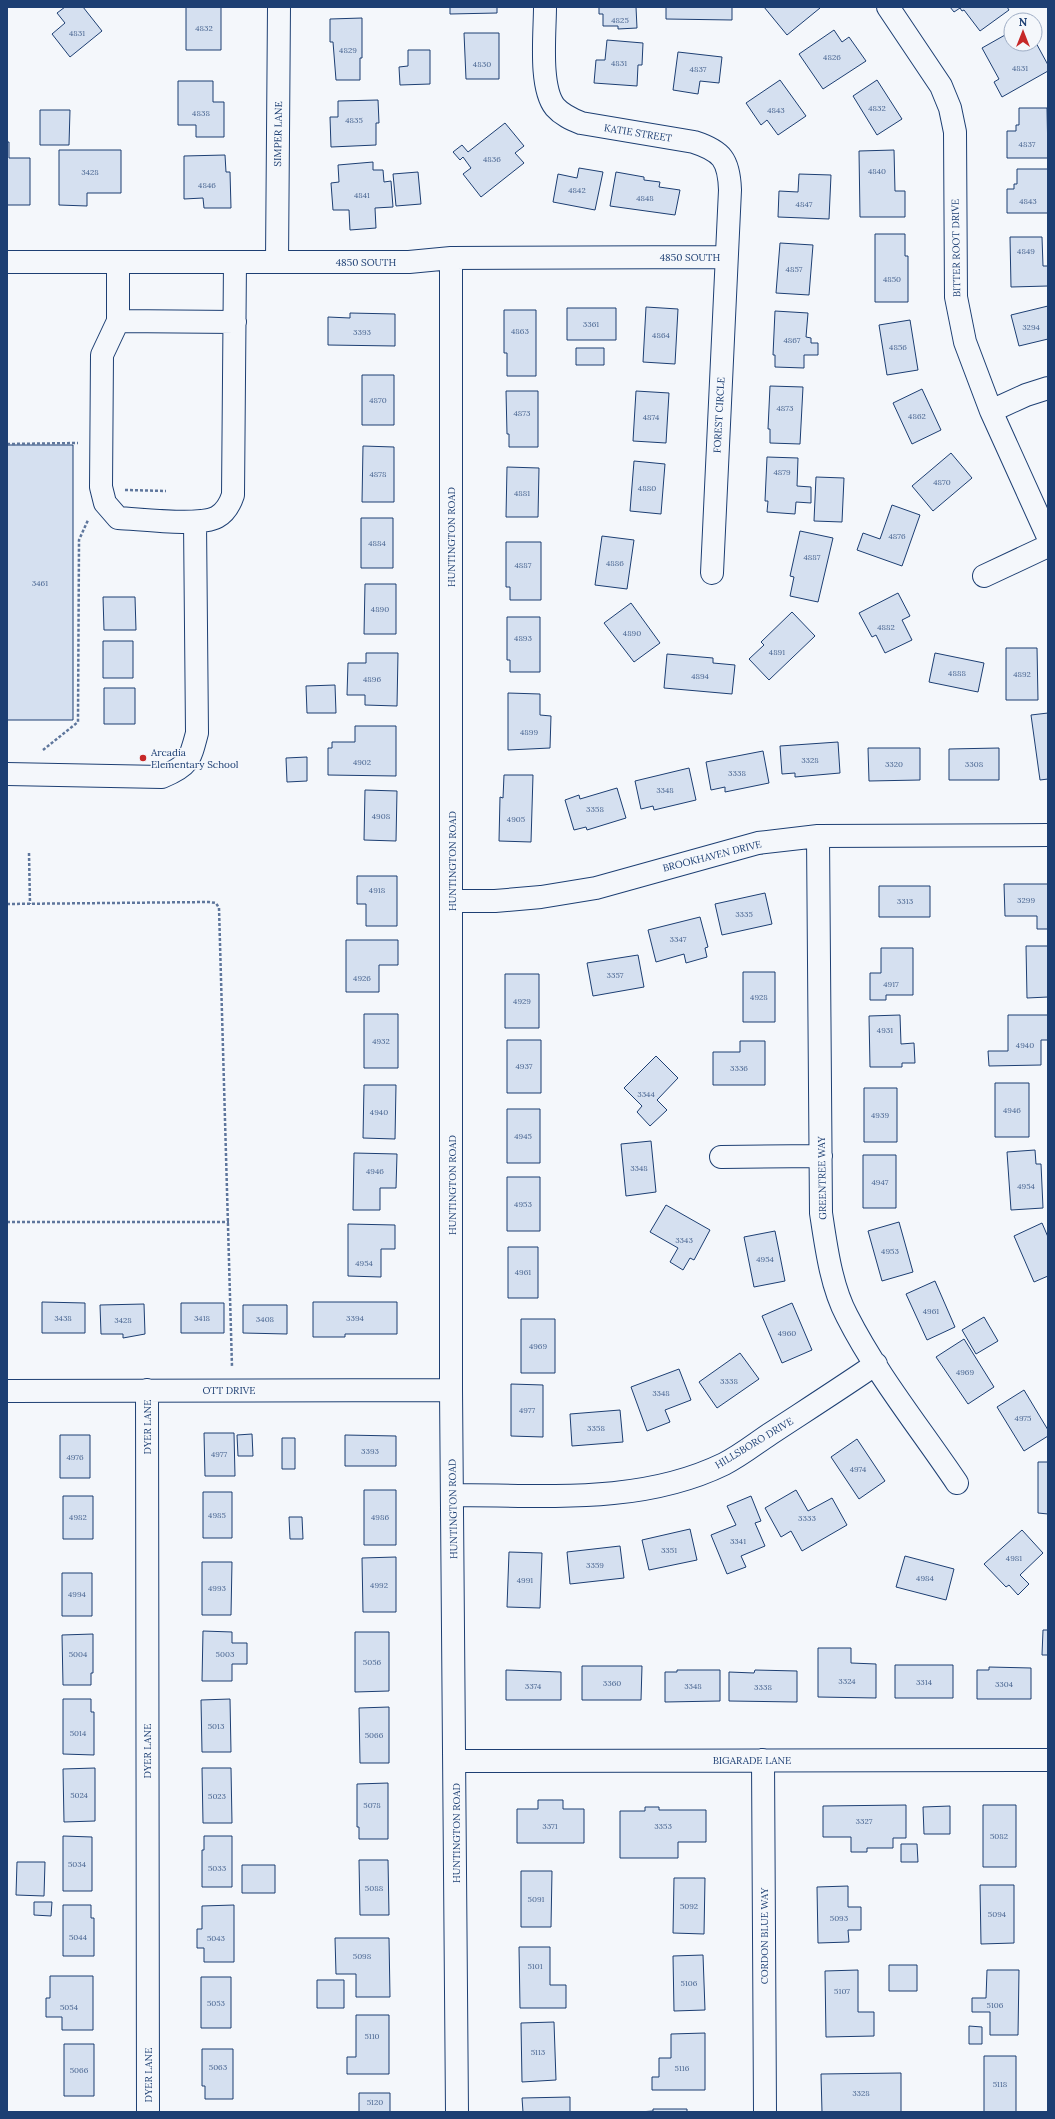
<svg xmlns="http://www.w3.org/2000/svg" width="1055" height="2119" font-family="Lora,serif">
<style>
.building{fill:#d5e0f0;stroke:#1d3f73}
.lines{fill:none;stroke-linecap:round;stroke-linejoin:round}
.minor-casing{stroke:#1d3f73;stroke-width:24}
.path{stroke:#5e769c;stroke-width:2.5;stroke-dasharray:3 2;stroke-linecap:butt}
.minor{stroke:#f4f7fb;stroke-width:22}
.poi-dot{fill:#c62828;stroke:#f4f7fb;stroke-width:1.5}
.labels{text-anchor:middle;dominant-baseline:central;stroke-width:3;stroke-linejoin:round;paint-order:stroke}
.number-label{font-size:8px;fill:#4b6792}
.street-label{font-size:10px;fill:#1d3f73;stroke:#f4f7fb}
.poi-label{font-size:10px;fill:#1d3f73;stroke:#f4f7fb;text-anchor:start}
</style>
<rect width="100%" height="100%" fill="#f4f7fb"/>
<path class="building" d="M65,7H83L102,31L70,57L52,34L65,23L57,13Z
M186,7H221V50H186Z
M450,7H497V13L450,14Z
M599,7H636L637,28L618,29V26H603V14H599Z
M666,7H732V20L666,19Z
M764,7H819L820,8L787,35Z
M950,7H1007L1009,10L980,31L964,10L962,11L960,8L954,12Z
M362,18V58H360V80H336L333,42H330V19Z
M834,30L842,42L849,37L866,61L823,89L799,54Z
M464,33H499V79H466Z
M1005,35L1011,44H1035V41L1048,65V71L1002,97L994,82L999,79L982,48Z
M607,40L643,43L642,65H638L637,86L594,83L596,60H605Z
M408,50H430V84L400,85L399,67L408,66Z
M678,52L722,57L719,83L700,81L698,94L673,90Z
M780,80L806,116L778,135L767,120L761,125L746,103Z
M877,80L902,119L877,135L853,96Z
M178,81H213V102H224V137H196V125H178Z
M378,100L379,123H376V145L331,147L330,117H338V101Z
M1019,108H1047L1048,158H1007V131H1016V125H1019Z
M40,110H70L69,145H40Z
M505,123L524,146L515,153L524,163L481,197L463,174L471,168L463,157L460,160L453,152L462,145L468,152Z
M7,142H9V158H30V205H7Z
M59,150H121V193H87V206L59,205Z
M894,150L895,191H905V217H860L859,151Z
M225,155L226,172H230L231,208H204L203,198L184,199V156Z
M373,162V170H383L384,182L391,181L393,207L375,208L376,228L350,230L349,210H333L331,183L339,182L338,165Z
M579,168L603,172L595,210L553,202L558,174L577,178Z
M1017,169H1048V213H1007V189H1014V184H1017Z
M418,172L421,204L396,206L393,174Z
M616,172L644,177V180L660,182L659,187L680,190L675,215L610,206Z
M799,174L831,175L829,219L778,217L779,191L798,192Z
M875,234H905V256H908V302H875Z
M1010,237H1042L1043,266H1048V286L1011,287Z
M780,243L813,245L809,295L776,293Z
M1048,306V339L1019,346L1011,315Z
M646,307L678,309L675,364L643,362Z
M567,308H616V340H567Z
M504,310H536V376H507V353H504Z
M775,311L808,313L806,337L811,338V343H818V355H804V368L775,367V355H773Z
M350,313L395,314V346L328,345V317L350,318Z
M910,320L918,370L887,375L879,325Z
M576,348H604V365H576Z
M362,375H394V425H362Z
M770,386L803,387L800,444L770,443V429H768Z
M922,389L941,430L912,444L893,403Z
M506,391H538V447H509V434H507Z
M636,391L669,393L666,443L633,441Z
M7,445H73V720H7Z
M363,446L394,447V502H362Z
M951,453L972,478L933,511L912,486Z
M767,457L798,458L797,486L811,487V503L796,502L795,514L767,512L768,501H765Z
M634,461L665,464L661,514L630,511Z
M507,467L539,468L538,517H506Z
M816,477L844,478L842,522L814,521Z
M892,505L920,515L902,566L857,550L863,533L880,539Z
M361,518H393V568H361Z
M800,531L833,538L818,602L790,596L794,577L790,576Z
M602,536L634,540L627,589L595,585Z
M506,542H541V600H510V587H506Z
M365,584H396V634H364Z
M898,593L910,616L902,620L912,640L885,653L876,635L872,637L859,613Z
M103,597H135L136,630H104Z
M631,603L660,643L634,662L604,623Z
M792,612L815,636L769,680L749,659L764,645L761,642Z
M507,617H540V672H510V660H507Z
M103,641H133V678H103Z
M1006,648H1037L1038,700H1006Z
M366,653H398L397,706L365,705V695H347L348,663H366Z
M935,653L984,663L978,692L929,682Z
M667,654L713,658V663L735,665L732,694L664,688Z
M335,685L336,713H307L306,686Z
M104,688H135V724H104Z
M508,693L540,694V715L551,716L550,748L508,750Z
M1048,713V779L1040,780L1031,715Z
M355,726H396V776L328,775V748H332V742H355Z
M838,742L840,773L795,777V773L782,774L780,746Z
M868,748H920V780L869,781Z
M999,748V780H949V749Z
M763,751L769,783L725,792V787L711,790L706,762Z
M307,757V781L287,782L286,758Z
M689,768L696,800L654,810L653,806L641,809L635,781Z
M504,775H533L531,842L499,841L500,797L503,798Z
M617,788L626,818L587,830L586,827L574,830L565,800L579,795L580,799Z
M365,790L397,791L396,841L364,840Z
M357,876H397V926H366V904H357Z
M1004,884H1048V929H1037V916H1005Z
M879,886H930V917H879Z
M765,893L772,924L722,935L715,904Z
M700,917L708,947L705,948L707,957L686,963L684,954L656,962L648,930Z
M346,940H398V965H379V992H346Z
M1026,946H1048V997L1027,998Z
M881,948H913V995H886V1000H870V973H881Z
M638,955L644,987L593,996L587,963Z
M743,972H775V1022H743Z
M505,974H539V1028H505Z
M364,1014H398V1068H364Z
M900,1015L901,1044L914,1043L915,1063H902V1067H870L869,1016Z
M1008,1015H1048V1040H1041V1065L989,1066L988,1051H1008Z
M507,1040H541V1093H507Z
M740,1041H765V1085H713V1052H740Z
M656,1056L678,1078L657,1100L667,1110L650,1126L637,1112L642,1106L624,1088Z
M995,1083H1029V1137H995Z
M364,1085H396L395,1139L363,1138Z
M864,1088H897V1142H864Z
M507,1109H540V1163H507Z
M651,1141L656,1192L626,1196L621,1144Z
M1035,1150L1036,1164H1041L1043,1208L1011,1210L1007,1152Z
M354,1153L397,1154L396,1188H380V1210H353Z
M863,1155H896V1208H863Z
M507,1177H540V1231H507Z
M666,1205L710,1230L694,1260L690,1258L683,1270L670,1262L678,1248L650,1232Z
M899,1222L913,1272L882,1281L868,1231Z
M1042,1223L1048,1237V1276L1034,1282L1014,1236Z
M348,1224L395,1225V1249H381V1277L348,1276Z
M775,1231L785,1281L754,1287L744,1237Z
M508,1247H538V1298H508Z
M935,1281L955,1327L927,1340L906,1294Z
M42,1302L85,1303V1333H42Z
M313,1302H397V1334H345V1337H313Z
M181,1303H224V1333H181Z
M792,1303L812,1350L782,1363L762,1316Z
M144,1304L145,1334L123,1338V1334H101L100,1305Z
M243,1305H287V1334L243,1333Z
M984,1317L998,1341L976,1354L962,1330Z
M521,1319H555V1373H521Z
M964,1339L994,1387L968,1404L936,1357Z
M740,1353L759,1379L717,1408L699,1382Z
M679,1369L691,1400L665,1410L670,1422L647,1431L631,1387Z
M511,1384L543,1385V1437L511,1436Z
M1024,1390L1048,1430V1436L1024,1451L997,1407Z
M620,1410L623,1442L572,1446L570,1414Z
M204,1433H234L235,1476H205Z
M252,1434L253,1456H238L237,1435Z
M60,1435H90V1478H60Z
M345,1435L396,1436V1466H345Z
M282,1438H295V1469H282Z
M857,1439L885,1481L859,1499L831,1457Z
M1038,1462H1048V1514L1038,1513Z
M364,1490H396V1545H364Z
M796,1490L808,1511L832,1498L847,1525L802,1551L791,1531L781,1537L765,1508Z
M203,1492H232V1538H203Z
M63,1496H93V1539H63Z
M751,1496L761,1521L755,1523L765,1546L741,1556L746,1567L727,1574L711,1535L736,1525L727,1506Z
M289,1517H302L303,1539H290Z
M690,1529L697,1560L649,1570L642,1540Z
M1022,1530L1043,1553L1020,1575L1029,1584L1018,1595L1009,1585L1006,1587L984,1564Z
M620,1546L624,1578L570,1584L567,1552Z
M509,1552L542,1553L540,1608L507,1607Z
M905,1556L954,1569L946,1600L896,1587Z
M396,1557V1612H363L362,1558Z
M202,1562H232L231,1615H202Z
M62,1573H92V1616H62Z
M1043,1630H1048V1655H1042Z
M203,1631L232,1632V1643H247V1664H232V1681H202Z
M355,1632H389V1691L355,1692Z
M93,1634V1673H91V1685H63L62,1635Z
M818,1648H851V1663L876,1664V1698L818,1697Z
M895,1665H953V1698H895Z
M582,1666H642L641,1700H582Z
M989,1667L1031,1668V1699H977V1670H989Z
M506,1670L561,1672V1700H506Z
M677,1670H720V1701L665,1702V1672H677Z
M755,1670L797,1671V1702L729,1701V1672L754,1673Z
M63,1699H91V1712H94V1755L63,1754Z
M230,1699L231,1752H202L201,1700Z
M389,1707V1763H360L359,1708Z
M95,1768V1821L64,1822L63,1769Z
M202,1768H231L232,1823H203Z
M388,1783V1839H359V1827H357V1784Z
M538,1800H563V1809H584V1843H517V1809H538Z
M906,1805V1838H893V1848H867V1852H851V1837H823V1806Z
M983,1805H1016V1867H983Z
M950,1806V1834H924L923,1807Z
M645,1807H659V1810H706V1842H678V1858H620V1811H645Z
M63,1836L92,1837V1891H63Z
M204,1836H232V1887H202V1850H204Z
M901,1844H917L918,1862H901Z
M359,1860H388L389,1915H360Z
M17,1862H45L44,1896L16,1895Z
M242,1865H275V1893H242Z
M521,1871H552L551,1927H521Z
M674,1878H705L704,1934L673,1933Z
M980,1885H1014V1943L981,1944Z
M848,1886V1907H861V1930H848L849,1942L818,1943L817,1887Z
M34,1902H52L51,1916L34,1915Z
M63,1905H91V1918H94V1956H63Z
M234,1905V1962H204V1948H197V1929H202V1906Z
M335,1938H389L390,1997H356V1974H336Z
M519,1947H550V1985H566V2008H520Z
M703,1955L705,2010L674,2011L673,1956Z
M889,1965H917V1991H889Z
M858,1970V2012H874V2036L826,2037L825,1971Z
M987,1970H1019L1018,2035H990V2012H972V1998H986Z
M50,1976H93V2030H62V2017H46V1998H50Z
M201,1977H231V2028H201Z
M317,1980H344V2008H317Z
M356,2015H389V2074H347V2057H356Z
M554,2022L556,2080L522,2082L521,2023Z
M969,2026L982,2027V2044H969Z
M705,2033V2090H652V2077H659V2058H671V2034Z
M64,2044H94V2096H64Z
M202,2049H233V2099H205V2086H202Z
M984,2056H1016V2112H984Z
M901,2073V2112H822L821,2074Z
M359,2093H390V2112H359Z
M570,2097V2112H523L522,2098Z
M653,2109H687V2112H639L653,2111Z"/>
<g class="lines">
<defs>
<path id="minor" d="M545,7C545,33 539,87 555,107C562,115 571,119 581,123L694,142C722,151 729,160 730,190L712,573
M888,7L941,86L950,108L955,132L956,297L965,342L991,411L1048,537
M451,258V1390L457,2112
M7,262H409L451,258L726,257
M118,262V321L102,355L101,487L105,503L118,518C141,519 199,527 217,517C226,512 230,504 233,495L235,262
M277,262L279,7
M118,321L235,322
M991,411L1026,395L1048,388
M984,576L1048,546
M7,774L162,777C189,766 190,760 197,733L195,522
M818,836L821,1213C826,1246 831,1286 847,1316C877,1375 920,1428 957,1483
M452,901H495L541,897L596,888L758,843L818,836L1048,835
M721,1157L821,1156
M147,1390L148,2112
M7,1391L451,1390
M452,1495C543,1495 640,1505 724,1464C740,1456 755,1444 770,1434C805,1411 841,1388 876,1364
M763,1760L765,2112
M456,1761L1048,1760"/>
</defs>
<use href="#minor" class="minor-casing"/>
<path class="path" d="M7,444L78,443
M125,490L166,491
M43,750L78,722L79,540L88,520
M29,853L30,904
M7,904L209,902L216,903L219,908L232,1367
M7,1222H229"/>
<use href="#minor" class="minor"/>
</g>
<circle class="poi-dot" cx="143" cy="758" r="4"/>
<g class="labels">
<g class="number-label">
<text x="620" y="20">4825</text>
<text x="204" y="28">4832</text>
<text x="77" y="33">4831</text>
<text x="348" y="50">4829</text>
<text x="832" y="57">4826</text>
<text x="619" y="63">4831</text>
<text x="482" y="64">4830</text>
<text x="1020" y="68">4831</text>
<text x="698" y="69">4837</text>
<text x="877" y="108">4832</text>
<text x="776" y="110">4843</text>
<text x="201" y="113">4838</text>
<text x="354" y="120">4835</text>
<text x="1027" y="144">4837</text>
<text x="492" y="159">4836</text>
<text x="877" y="171">4840</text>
<text x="90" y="172">3428</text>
<text x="207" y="185">4846</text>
<text x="577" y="190">4842</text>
<text x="362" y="195">4841</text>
<text x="645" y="198">4848</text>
<text x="1028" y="201">4843</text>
<text x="804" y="204">4847</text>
<text x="1026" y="251">4849</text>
<text x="794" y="269">4857</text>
<text x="892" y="279">4850</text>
<text x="591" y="324">3361</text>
<text x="1031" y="327">3294</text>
<text x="520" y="331">4863</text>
<text x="362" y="332">3393</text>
<text x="661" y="335">4864</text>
<text x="792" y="340">4867</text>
<text x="898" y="347">4856</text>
<text x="378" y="400">4870</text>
<text x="785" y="408">4873</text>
<text x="522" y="413">4873</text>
<text x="917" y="416">4862</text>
<text x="651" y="417">4874</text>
<text x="782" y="472">4879</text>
<text x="378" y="474">4878</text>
<text x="942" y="482">4870</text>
<text x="647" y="488">4880</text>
<text x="522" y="493">4881</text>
<text x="897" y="536">4876</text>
<text x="377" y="543">4884</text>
<text x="812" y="557">4887</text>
<text x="615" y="563">4886</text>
<text x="523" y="565">4887</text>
<text x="40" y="583">3461</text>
<text x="380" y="609">4890</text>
<text x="886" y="627">4882</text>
<text x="632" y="633">4890</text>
<text x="523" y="638">4893</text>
<text x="777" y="652">4891</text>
<text x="957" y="673">4888</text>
<text x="1022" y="674">4892</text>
<text x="700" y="676">4894</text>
<text x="372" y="679">4896</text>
<text x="529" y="732">4899</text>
<text x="810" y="760">3328</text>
<text x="362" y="762">4902</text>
<text x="894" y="764">3320</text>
<text x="974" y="764">3308</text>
<text x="737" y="773">3338</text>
<text x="665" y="790">3348</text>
<text x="595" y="809">3358</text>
<text x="381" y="816">4908</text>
<text x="516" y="819">4905</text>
<text x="377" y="890">4918</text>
<text x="1026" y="900">3299</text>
<text x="905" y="901">3313</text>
<text x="744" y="914">3335</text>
<text x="678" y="939">3347</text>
<text x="615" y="975">3357</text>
<text x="362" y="978">4926</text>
<text x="891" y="984">4917</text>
<text x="759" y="997">4928</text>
<text x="522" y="1001">4929</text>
<text x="885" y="1030">4931</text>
<text x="381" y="1041">4932</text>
<text x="1025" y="1045">4940</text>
<text x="524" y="1066">4937</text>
<text x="739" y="1068">3336</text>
<text x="646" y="1094">3344</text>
<text x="1012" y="1110">4946</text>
<text x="379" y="1112">4940</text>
<text x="880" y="1115">4939</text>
<text x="523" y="1136">4945</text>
<text x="639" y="1168">3348</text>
<text x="375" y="1171">4946</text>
<text x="880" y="1182">4947</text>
<text x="1026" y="1186">4954</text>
<text x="523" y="1204">4953</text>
<text x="684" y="1240">3343</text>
<text x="890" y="1251">4953</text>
<text x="765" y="1259">4954</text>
<text x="364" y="1263">4954</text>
<text x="523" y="1272">4961</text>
<text x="931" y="1311">4961</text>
<text x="63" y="1318">3438</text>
<text x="202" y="1318">3418</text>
<text x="355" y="1318">3394</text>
<text x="265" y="1319">3408</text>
<text x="123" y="1320">3428</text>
<text x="787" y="1333">4960</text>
<text x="538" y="1346">4969</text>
<text x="965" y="1372">4969</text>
<text x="729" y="1381">3338</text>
<text x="661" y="1393">3348</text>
<text x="527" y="1410">4977</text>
<text x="1023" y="1418">4975</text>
<text x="596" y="1428">3358</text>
<text x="370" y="1451">3393</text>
<text x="219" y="1454">4977</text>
<text x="75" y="1457">4976</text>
<text x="858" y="1469">4974</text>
<text x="217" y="1515">4985</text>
<text x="78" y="1517">4982</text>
<text x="380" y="1517">4986</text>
<text x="807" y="1518">3333</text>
<text x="738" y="1541">3341</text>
<text x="669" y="1550">3351</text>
<text x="1014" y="1558">4981</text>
<text x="595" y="1565">3359</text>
<text x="925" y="1578">4984</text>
<text x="525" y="1580">4991</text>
<text x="379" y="1585">4992</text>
<text x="217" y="1588">4993</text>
<text x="77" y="1594">4994</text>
<text x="78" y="1654">5004</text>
<text x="225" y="1654">5003</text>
<text x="372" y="1662">5056</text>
<text x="847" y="1681">3324</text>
<text x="924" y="1682">3314</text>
<text x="612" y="1683">3360</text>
<text x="1004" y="1684">3304</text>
<text x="533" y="1686">3374</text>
<text x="693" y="1686">3348</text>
<text x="763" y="1687">3338</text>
<text x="216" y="1726">5013</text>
<text x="78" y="1733">5014</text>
<text x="374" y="1735">5066</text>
<text x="79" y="1795">5024</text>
<text x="217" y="1796">5023</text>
<text x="372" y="1805">5078</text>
<text x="864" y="1821">3327</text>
<text x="550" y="1826">3371</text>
<text x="663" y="1826">3353</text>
<text x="999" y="1836">5082</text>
<text x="77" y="1864">5034</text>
<text x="217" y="1868">5033</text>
<text x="374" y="1888">5088</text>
<text x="536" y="1899">5091</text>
<text x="689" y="1906">5092</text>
<text x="997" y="1914">5094</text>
<text x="839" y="1918">5093</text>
<text x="78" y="1937">5044</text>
<text x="216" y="1938">5043</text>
<text x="362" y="1956">5098</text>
<text x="535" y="1966">5101</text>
<text x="689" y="1983">5106</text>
<text x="842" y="1991">5107</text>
<text x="216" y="2003">5053</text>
<text x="995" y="2005">5106</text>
<text x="69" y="2007">5054</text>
<text x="372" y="2036">5110</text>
<text x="538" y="2052">5113</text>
<text x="218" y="2067">5063</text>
<text x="682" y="2068">5116</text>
<text x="79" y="2070">5066</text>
<text x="1000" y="2084">5118</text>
<text x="861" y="2093">3328</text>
<text x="375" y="2102">5120</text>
</g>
<g class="street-label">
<text transform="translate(638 133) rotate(9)">KATIE STREET</text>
<text transform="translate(278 134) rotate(-89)">SIMPER LANE</text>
<text transform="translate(956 248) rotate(-91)">BITTER ROOT DRIVE</text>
<text x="690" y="257">4850 SOUTH</text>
<text x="366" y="262">4850 SOUTH</text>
<text transform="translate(719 415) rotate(-87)">FOREST CIRCLE</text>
<text transform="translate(451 537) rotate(-90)">HUNTINGTON ROAD</text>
<text transform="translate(712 856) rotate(-14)">BROOKHAVEN DRIVE</text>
<text transform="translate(452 861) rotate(-90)">HUNTINGTON ROAD</text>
<text transform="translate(822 1178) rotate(-91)">GREENTREE WAY</text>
<text transform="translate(452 1185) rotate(-90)">HUNTINGTON ROAD</text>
<text x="229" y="1390">OTT DRIVE</text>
<text transform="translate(147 1427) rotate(-90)">DYER LANE</text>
<text transform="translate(754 1443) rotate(-31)">HILLSBORO DRIVE</text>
<text transform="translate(453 1509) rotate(-91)">HUNTINGTON ROAD</text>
<text transform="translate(147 1751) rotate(-90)">DYER LANE</text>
<text x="752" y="1760">BIGARADE LANE</text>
<text transform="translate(456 1833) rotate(-90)">HUNTINGTON ROAD</text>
<text transform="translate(764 1936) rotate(-90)">CORDON BLUE WAY</text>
<text transform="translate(148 2075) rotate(-90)">DYER LANE</text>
</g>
<g class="poi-label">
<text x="151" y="752">Arcadia<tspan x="151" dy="12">Elementary School</tspan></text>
</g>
</g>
<rect width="1055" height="2119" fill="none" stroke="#1d3f73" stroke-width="16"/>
<g transform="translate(1023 32)"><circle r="19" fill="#f4f7fb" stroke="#9eadc5"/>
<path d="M0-3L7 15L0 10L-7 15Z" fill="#c62828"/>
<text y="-6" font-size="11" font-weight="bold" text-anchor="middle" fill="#1d3f73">N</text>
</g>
</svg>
